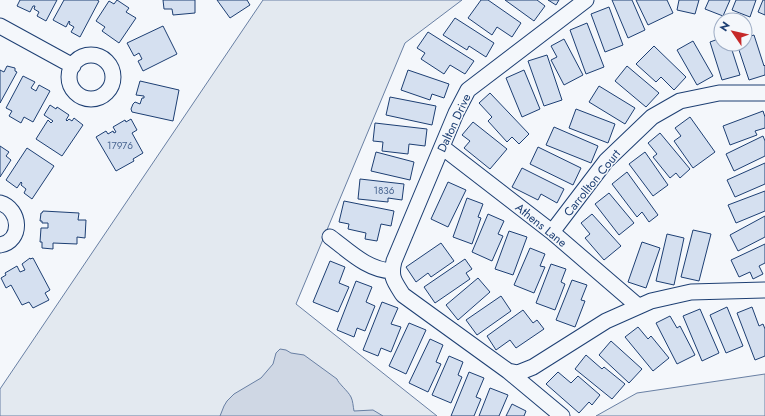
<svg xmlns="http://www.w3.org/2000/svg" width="765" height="416" font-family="Jost,sans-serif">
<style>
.green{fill:#e3e9f0;stroke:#687fa3}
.water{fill:#cfd7e4;stroke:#687fa3}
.building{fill:#d5e0f0;stroke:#1d3f73}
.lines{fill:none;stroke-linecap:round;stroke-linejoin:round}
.minor-casing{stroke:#1d3f73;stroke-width:17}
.minor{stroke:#f4f7fb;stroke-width:15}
.labels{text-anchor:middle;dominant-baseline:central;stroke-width:3;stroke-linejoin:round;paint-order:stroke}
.number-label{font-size:10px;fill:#4b6792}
.street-label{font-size:12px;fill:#1d3f73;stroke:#f4f7fb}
</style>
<rect width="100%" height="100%" fill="#f4f7fb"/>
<path class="green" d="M263,0H462L405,43L296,304L437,416H0V389Z
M765,374V416H596L637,393Z"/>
<path class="water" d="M280,349L286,350L291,353L304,355L337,379C338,383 348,391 351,397C353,401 353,406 354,411L373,410L383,416H220L224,406L227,401L234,394L261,378L273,364L276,353Z"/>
<path class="building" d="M20,0H57L46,21L37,16L39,12L34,9L35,6H33L30,12L17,6Z
M64,0H97L99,1L80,37L71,32L74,27L69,24L70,22L69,21L66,27L53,20Z
M117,0L129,8L126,12L136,18L119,43L102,31L105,27L96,21L109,1L114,4Z
M163,0H195V13L173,15L172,9H164Z
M217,0H247L250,5L230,18Z
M481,0H488L521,23L512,37L497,27L492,35L468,18Z
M505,0H537L545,6L534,21Z
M548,0H559L556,5Z
M612,0H632L645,30L628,38Z
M636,0H667L673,13L648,25Z
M679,0H699L695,14L677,10Z
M709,0H730L723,16L705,9Z
M736,0H756L750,17L732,10Z
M763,0H765V15L758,12Z
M609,7L623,45L605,52L591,14Z
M455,18L494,43L486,57L469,46L467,50L443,35Z
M587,23L604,67L586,74L570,30Z
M163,26L177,54L143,71L138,61L142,59L139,53L134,56L127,43Z
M428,32L474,61L465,74L450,65L444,74L421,59L425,53L417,48Z
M754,35L764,66L765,65V75L749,80L737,44H745V38Z
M721,38V44H730L740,75L722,80L710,42Z
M564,39L583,75L564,85L551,60L557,57L551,46Z
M693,41L713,76L697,85L677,50Z
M654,46L686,77L674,90L661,77L656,82L636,64Z
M547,55L562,100L544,106L528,61Z
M7,66L15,68V71L17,72L0,103V70L4,72Z
M627,66L659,93L646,107L615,81Z
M408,70L449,84L444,98L432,94L430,100L401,90Z
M524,70L540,109L522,117L506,78Z
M23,76L35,82L31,88L36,91L39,85L50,91L33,122L24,117L21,123L9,116L12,111L6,108Z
M140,81L179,90L173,121L132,112L131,109L133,104L135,102L140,104L142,98H144V96L136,95Z
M599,86L635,108L625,124L589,102Z
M490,93L529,134L519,144L512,137L507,142L488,121L492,117L479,103Z
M390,97L436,106L432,125L386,115Z
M50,105L56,109L57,107L69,115L66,120L67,121L69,119L72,121L74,118L83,125L62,156L36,139L48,120L51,123L53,121L44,115Z
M576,109L615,124L608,143L569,128Z
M763,111L765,117V128L755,131L757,135L730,145L723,126Z
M690,117L715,152L693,168L674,141L681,136L675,128Z
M131,119L137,130L132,133L143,153L133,159L134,161L116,171L96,137L106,131L108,134L113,131L114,133L116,132L113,127L125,120L126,122Z
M473,122L507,149L490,169L464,148L470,141L462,135Z
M375,123L427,129L425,146L409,144L408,154L382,151L383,142L373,141Z
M554,127L598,146L591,163L546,145Z
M660,133L690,169L680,178L676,173L670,178L653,157L657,154L648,143Z
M763,136L765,141V156L734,171L726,154Z
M0,146L9,152L6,156L11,160L0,177Z
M538,147L581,168L573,185L530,164Z
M27,148L54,166L32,199L24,193L26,189L21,185L22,183L21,182L17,188L6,180Z
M376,152L414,162L410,180L371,171Z
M645,152L668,185L653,196L629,164Z
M765,163V184L735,197L727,180Z
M522,168L564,189L557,203L541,194L538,200L512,187Z
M627,172L658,215L649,222L642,212L637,217L612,184Z
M360,179L404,184L402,200L388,198V202L358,199Z
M448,182L466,190L448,227L431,219Z
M765,191V211L736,223L728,205Z
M609,193L634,223L619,235L595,204Z
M467,198L483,204L478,217L481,218L472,244L453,237Z
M344,201L394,211L391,226L381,224L377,241L365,239L366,233L348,229L349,224L339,222Z
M43,211L79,213L78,220H86L85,238L77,237V244L53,243V249L42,248V242H40L41,228H48V223H42V221H40L41,213H42Z
M488,214L504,221L498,234L503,236L492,261L472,252Z
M592,214L621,246L604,260L585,238L590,234L581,223Z
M765,216V237L738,251L730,235Z
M693,230L711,234L699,281L681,277Z
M509,231L527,237L513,275L495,269Z
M667,234L684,238L674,285L656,281Z
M642,242L660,248L646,288L628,282Z
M441,243L454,261L431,277L428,273L416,282L406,267Z
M765,244V263L759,266L763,274L753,279L750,272L739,277L731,260Z
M530,248L545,254L540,266L545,267L534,293L514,285Z
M30,258V259L33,258L50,290L45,293L49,300L33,308L29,302L22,305L11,285L6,288L1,278L6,275L5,273L17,266L20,272L25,270L22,264Z
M465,259L472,269L466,273L470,279L435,303L424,287Z
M330,261L345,267L339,283L349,287L338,312L313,302Z
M551,264L566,269L561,282L565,284L555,310L536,303Z
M478,278L490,292L458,320L446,305Z
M572,280L587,285L581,300L585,301L575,327L556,320Z
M356,281L372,287L366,302L375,306L365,331L357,328L354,337L337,330Z
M501,296L511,311L477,335L466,320Z
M382,302L398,308L391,324L401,327L391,352L381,348L378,356L363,350Z
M727,307L743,346L726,353L710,315Z
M752,307L759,326L763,324L765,329V356L755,360L737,313Z
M700,309L719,353L702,361L683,316Z
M523,310L533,323L537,320L544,329L516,348L510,340L496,350L487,336Z
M670,316L677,328L680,326L695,355L677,364L656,323Z
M409,323L426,330L406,374L389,366Z
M638,327L648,339L651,336L669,358L653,371L625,337Z
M430,339L443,345L436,362L441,364L428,392L409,383Z
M611,341L642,369L629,383L599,355Z
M586,355L602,369L604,367L625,384L612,399L575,369Z
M449,356L463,362L458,375L462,377L451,403L432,395Z
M469,372L484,378L476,397L481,399L474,416H451Z
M558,372L571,383L578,376L600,395L592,405L589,402L579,413L546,384Z
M490,388L508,395L499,416H479Z
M512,404L526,411L524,416H506Z"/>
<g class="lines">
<defs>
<path id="minor" d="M586,0L468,90L456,113L394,261C390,277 394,281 403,295L508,371L518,373L533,367L606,321L651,301L691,292L765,290
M0,26L73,66
M69 77a22 22 0 1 1 44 0a22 22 0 1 1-44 0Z
M442,147L552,232L638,306
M0,203C21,209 23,241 0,245
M552,232L606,161L652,117L680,101L719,93H765
M330,237C349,251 367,270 392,271
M508,371L562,416"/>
</defs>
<use href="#minor" class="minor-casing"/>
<use href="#minor" class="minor"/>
</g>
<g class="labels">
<g class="number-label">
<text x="120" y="145">17976</text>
<text x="384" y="190">1836</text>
</g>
<g class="street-label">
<text transform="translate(454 123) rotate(-65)">Dalton Drive</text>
<text transform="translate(592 183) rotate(-51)">Carrollton Court</text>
<text transform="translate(541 225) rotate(39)">Athens Lane</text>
</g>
</g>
<g transform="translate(733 32) rotate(304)"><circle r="19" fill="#f4f7fb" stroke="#9eadc5"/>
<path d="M0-3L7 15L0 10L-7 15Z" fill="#c62828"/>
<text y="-6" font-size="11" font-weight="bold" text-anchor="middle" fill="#1d3f73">N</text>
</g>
</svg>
